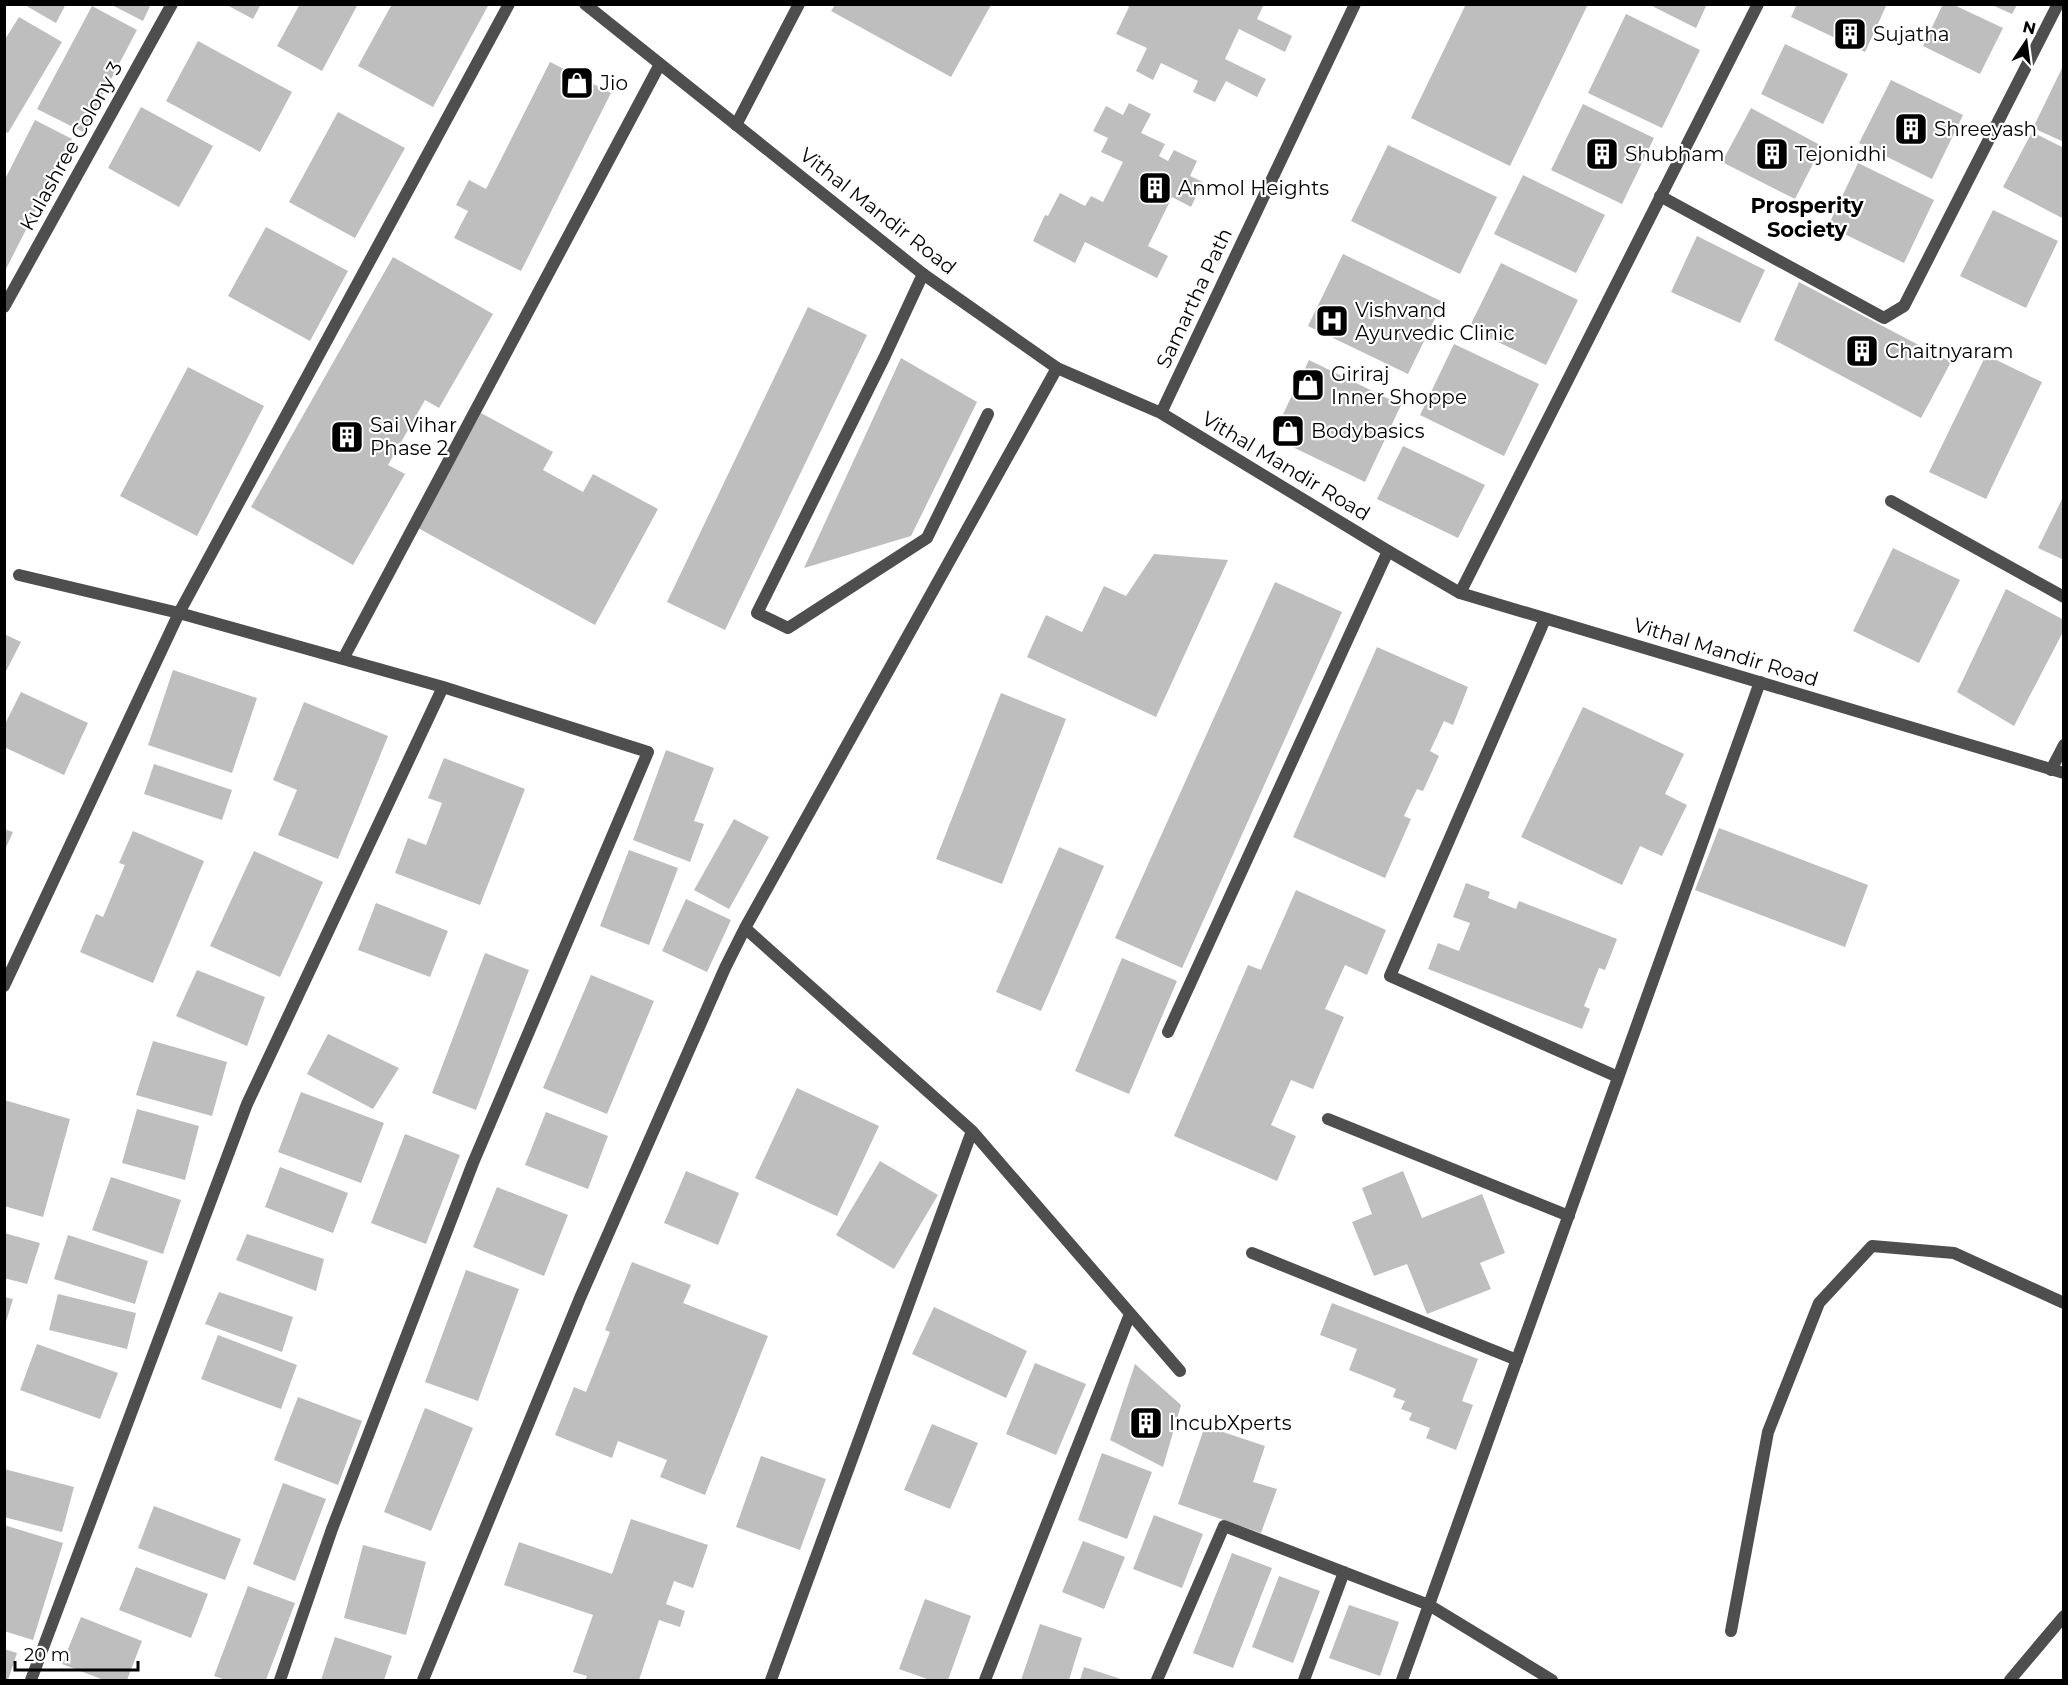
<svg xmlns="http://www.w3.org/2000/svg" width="2068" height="1685" font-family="Montserrat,sans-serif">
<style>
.building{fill:#bebebe}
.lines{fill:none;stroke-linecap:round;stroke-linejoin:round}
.service{stroke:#4e4e4e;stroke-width:12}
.minor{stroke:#4e4e4e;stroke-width:12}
.tertiary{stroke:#4e4e4e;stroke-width:12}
.labels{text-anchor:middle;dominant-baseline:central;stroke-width:4.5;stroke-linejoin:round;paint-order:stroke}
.poi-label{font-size:20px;fill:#000;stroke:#fff;text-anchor:start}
.street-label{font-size:20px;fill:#000;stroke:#fff}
.neighbourhood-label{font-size:21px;font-weight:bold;fill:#000;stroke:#fff}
</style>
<rect width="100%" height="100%" fill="#fff"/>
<path class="building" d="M23,4H66L56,23Z
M110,4H151L143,21Z
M225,4H261L253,19Z
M300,4H358L322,71L277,46Z
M392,4H489L433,107L358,66Z
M1125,4H1264L1257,19L1292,36L1285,52L1239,29L1225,59L1266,79L1257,97L1226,81L1215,102L1193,92L1198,81L1161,63L1153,80L1136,71L1147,48L1116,34L1129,7Z
M1466,4H1588L1510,166L1411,118Z
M1648,4H1707L1696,28Z
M1797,4H1887L1865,52L1791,17Z
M1943,4H1952L2003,28L1980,74L1923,46Z
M835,5H991L951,77L831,11Z
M1992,5H2017L2012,14Z
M92,6L137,30L83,132L37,109Z
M1626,14L1700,50L1662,128L1588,93Z
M19,17L62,42L8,133L4,131V41Z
M198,41L292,92L260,152L166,101Z
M1785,44L1848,74L1823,124L1761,94Z
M550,62L611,93L521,271L454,238L468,211L456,205L469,180L486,189Z
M2064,64V142L2033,128Z
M1891,80L1963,115L1932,179L1859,143Z
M1129,103L1151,114L1141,133L1165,144L1159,156L1168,161L1174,150L1197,161L1190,176L1203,182L1191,207L1172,197L1148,246L1168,256L1157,278L1085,242L1075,263L1033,241L1045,215L1048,216L1060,193L1085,206L1091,196L1103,202L1123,162L1101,152L1108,138L1093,131L1106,106L1123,115Z
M1583,104L1654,138L1622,204L1551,170Z
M141,107L213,146L179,207L108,168Z
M1751,108L1822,146L1795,199L1722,162Z
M338,112L405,148L355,238L289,202Z
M35,120L72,139L6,269L4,268V181Z
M2032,132L2064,148V219L2003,187Z
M1388,145L1497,197L1460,274L1351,221Z
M1858,163L1934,200L1904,263L1828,226Z
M1523,175L1605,215L1576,273L1494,234Z
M1993,210L2058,241L2026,308L1960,276Z
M266,227L348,271L310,341L228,296Z
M1697,236L1765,270L1740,323L1671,292Z
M1343,254L1443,302L1408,374L1308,326Z
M393,257L493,314L439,408L425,400L388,465L405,474L353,565L251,507Z
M1501,263L1578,300L1546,365L1469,328Z
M1799,282L1951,362L1921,418L1774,340Z
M808,307L867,335L725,630L667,602Z
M1454,344L1539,384L1504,456L1420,415Z
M1986,355L2042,382L1986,499L1929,472Z
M901,358L977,402L911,536L804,568Z
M1309,360L1401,405L1365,482L1272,437Z
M188,367L264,406L197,536L120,496Z
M481,413L553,452L543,470L583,492L593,474L658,509L595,625L418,528Z
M1403,446L1485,485L1458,538L1377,499Z
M2064,495V560L2038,548Z
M1893,548L1960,580L1919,663L1853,631Z
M1154,554L1228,560L1156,717L1027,657L1046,615L1082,632L1104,586L1126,596Z
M1275,582L1342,612L1182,968L1115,938Z
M2006,589L2064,620V630L2014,726L1957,692Z
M4,634L21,642L4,675Z
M1377,647L1468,687L1453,725L1444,721L1430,751L1439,756L1423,791L1417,789L1404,816L1411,819L1385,878L1293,837Z
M173,670L257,698L232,773L148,745Z
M21,692L88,723L64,775L4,747V726Z
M1001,693L1066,719L1002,884L936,859Z
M304,702L388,736L338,859L278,835L297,790L273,780Z
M1583,707L1684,754L1665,794L1687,805L1662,856L1640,846L1622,885L1521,837Z
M666,750L714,768L694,821L704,824L690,862L633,840Z
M444,758L525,789L480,905L395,873L408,838L426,845L442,803L428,798Z
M154,764L232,790L222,820L144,794Z
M734,819L769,837L729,909L694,890Z
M1719,828L1868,885L1845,947L1695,890Z
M4,829L13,832L4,852Z
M133,831L204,861L153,983L80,952L96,914L103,917L125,865L119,863Z
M1059,847L1104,866L1041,1011L996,992Z
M629,850L678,868L649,945L600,926Z
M254,851L323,882L280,977L210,946Z
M1466,883L1490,892L1488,898L1516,909L1519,901L1617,939L1605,970L1599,968L1584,1006L1590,1009L1582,1029L1428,969L1438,943L1459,951L1470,923L1453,917Z
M1296,890L1386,930L1367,975L1345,965L1325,1009L1344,1017L1313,1089L1291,1080L1271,1125L1296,1136L1277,1181L1174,1136L1248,965L1261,970Z
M686,899L731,920L707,972L662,951Z
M376,903L448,931L430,977L358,950Z
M485,953L529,970L476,1110L432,1093Z
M1122,958L1177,981L1129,1094L1075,1071Z
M197,970L265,997L247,1046L176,1016Z
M591,975L654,1001L607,1114L543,1088Z
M328,1034L399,1068L373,1109L307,1074Z
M153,1041L227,1062L212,1116L136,1095Z
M797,1088L879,1126L837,1216L755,1178Z
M301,1092L384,1123L361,1183L278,1152Z
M4,1100L70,1119L43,1217L4,1206Z
M137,1109L199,1126L185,1180L122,1163Z
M546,1112L608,1136L588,1189L525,1165Z
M405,1134L460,1155L426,1244L371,1223Z
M880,1161L938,1195L894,1269L836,1235Z
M280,1167L348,1193L333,1233L265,1207Z
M686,1171L739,1193L718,1245L664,1223Z
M1403,1171L1422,1218L1482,1194L1505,1253L1480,1263L1491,1289L1427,1314L1407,1264L1374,1276L1352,1222L1372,1214L1362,1188Z
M111,1177L181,1200L163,1254L92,1230Z
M497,1187L568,1215L544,1276L473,1247Z
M4,1233L40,1243L27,1284L4,1278Z
M247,1234L324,1259L316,1291L236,1260Z
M68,1235L148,1261L135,1304L54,1279Z
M632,1262L691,1285L683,1303L768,1336L705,1495L660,1477L667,1460L618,1441L612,1458L555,1435L574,1387L586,1392L610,1332L605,1330Z
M466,1270L519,1289L478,1401L425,1382Z
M219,1292L293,1317L282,1352L205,1324Z
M58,1294L136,1313L127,1349L49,1330Z
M4,1297L13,1299L5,1325H4Z
M1332,1303L1478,1359L1462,1401L1473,1405L1456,1450L1426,1438L1430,1428L1409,1420L1412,1413L1401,1409L1405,1401L1393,1397L1396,1389L1349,1370L1357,1349L1320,1335Z
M934,1307L1027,1351L1006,1398L912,1354Z
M218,1335L297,1365L281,1409L201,1379Z
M37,1344L118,1373L100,1419L20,1390Z
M1035,1363L1086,1384L1056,1455L1006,1434Z
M1135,1364L1181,1405L1163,1467L1110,1440Z
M298,1397L362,1421L338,1485L274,1460Z
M425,1408L473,1428L431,1531L384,1512Z
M932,1424L978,1443L950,1509L904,1490Z
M1205,1426L1265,1446L1253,1482L1277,1489L1261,1533L1178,1504Z
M1102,1453L1152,1472L1127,1539L1078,1520Z
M761,1456L826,1479L800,1550L736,1527Z
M4,1469L74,1487L62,1532L4,1517Z
M283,1483L326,1499L295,1581L253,1564Z
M154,1506L241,1539L225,1580L138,1548Z
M1154,1515L1203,1534L1182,1588L1133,1569Z
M631,1519L708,1545L693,1588L674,1581L666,1604L685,1611L680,1627L659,1620L639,1680H585L587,1676L573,1672L593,1615L504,1585L519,1542L612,1574Z
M4,1525L63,1543L33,1640L4,1631Z
M1083,1541L1125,1557L1104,1609L1062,1592Z
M363,1545L426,1562L406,1635L344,1618Z
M1232,1553L1272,1568L1233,1668L1193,1653Z
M136,1567L208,1594L191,1638L119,1610Z
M1279,1576L1320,1591L1293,1663L1252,1647Z
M248,1586L295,1603L266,1680H226L214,1676Z
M925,1599L971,1616L948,1680H930L899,1669Z
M1349,1605L1399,1622L1380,1676L1329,1658Z
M81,1617L142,1641L127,1680H104L62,1664Z
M1040,1624L1082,1638L1069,1680H1021Z
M335,1637L392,1656L384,1680H321Z
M4,1649L17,1653L8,1680H4Z
M1084,1667L1124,1680H1080Z"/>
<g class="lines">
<path class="service" d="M736,125L799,4
M923,274L884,358L757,613L788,628L927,538L988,414
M1168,1032L1388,551
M1252,1253L1517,1360
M1731,1631L1768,1432L1819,1303L1872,1246L1954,1253L2064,1303"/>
<path class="minor" d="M1660,196L1884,318L1904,306L2058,4
M4,307L172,4
M1891,501L2064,597
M19,575L179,613L443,687L648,752L473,1163L332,1529L280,1680
M1460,593L1758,4
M1545,619L1390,976L1618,1077
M343,659L660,64
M2051,770L2064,745
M745,928L972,1131L771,1680
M4,986L179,613L509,4
M1328,1119L1569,1216
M972,1131L1180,1371
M31,1680L247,1104L443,687
M423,1680L580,1298L725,968L745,928L1057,368
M985,1680L1130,1314
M1157,1680L1224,1526L1429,1605L1552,1680
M1304,1680L1344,1572
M1402,1680L1760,682"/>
<path class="tertiary" d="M585,4L923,274L1057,368L1161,413L1388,551L1460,593L2064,773
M1161,413L1355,4
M2010,1680L2064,1616"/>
</g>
<defs>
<symbol id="building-square" viewBox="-11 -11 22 22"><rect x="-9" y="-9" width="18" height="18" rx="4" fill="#000" stroke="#fff"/><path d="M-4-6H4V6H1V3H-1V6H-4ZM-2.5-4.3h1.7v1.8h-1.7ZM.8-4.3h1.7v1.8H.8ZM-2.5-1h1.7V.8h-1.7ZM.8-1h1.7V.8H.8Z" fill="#fff"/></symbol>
<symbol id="shop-square" viewBox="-11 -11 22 22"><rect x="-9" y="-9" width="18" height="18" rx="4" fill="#000" stroke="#fff"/><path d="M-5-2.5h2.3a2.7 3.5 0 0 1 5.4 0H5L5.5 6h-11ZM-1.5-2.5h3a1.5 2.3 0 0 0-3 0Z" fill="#fff"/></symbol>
<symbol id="hospital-square" viewBox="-11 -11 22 22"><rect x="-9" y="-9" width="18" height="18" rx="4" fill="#000" stroke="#fff"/><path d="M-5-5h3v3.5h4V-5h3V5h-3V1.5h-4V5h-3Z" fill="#fff"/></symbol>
</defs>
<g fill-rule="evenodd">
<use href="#building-square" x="1831" y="15" width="38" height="38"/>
<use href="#shop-square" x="558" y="64" width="38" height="38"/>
<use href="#building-square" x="1892" y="110" width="38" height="38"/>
<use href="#building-square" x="1583" y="135" width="38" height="38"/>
<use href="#building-square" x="1753" y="135" width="38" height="38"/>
<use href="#building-square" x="1136" y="169" width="38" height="38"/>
<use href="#hospital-square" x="1313" y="302" width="38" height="38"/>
<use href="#building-square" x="1843" y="332" width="38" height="38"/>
<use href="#shop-square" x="1289" y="366" width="38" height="38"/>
<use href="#shop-square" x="1269" y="412" width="38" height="38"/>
<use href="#building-square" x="328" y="418" width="38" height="38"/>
<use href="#building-square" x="1127" y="1404" width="38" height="38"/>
</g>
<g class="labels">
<g class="poi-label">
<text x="1873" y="34">Sujatha</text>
<text x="600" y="83">Jio</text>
<text x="1934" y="129">Shreeyash</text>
<text x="1625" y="154">Shubham</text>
<text x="1795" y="154">Tejonidhi</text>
<text x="1178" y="188">Anmol Heights</text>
<text x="1355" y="310">Vishvand<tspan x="1355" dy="23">Ayurvedic Clinic</tspan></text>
<text x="1885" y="351">Chaitnyaram</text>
<text x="1331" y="374">Giriraj<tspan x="1331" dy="23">Inner Shoppe</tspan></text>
<text x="370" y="425">Sai Vihar<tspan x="370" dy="23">Phase 2</tspan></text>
<text x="1311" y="431">Bodybasics</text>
<text x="1169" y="1423">IncubXperts</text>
</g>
<g class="street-label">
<text transform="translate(71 146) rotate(-61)">Kulashree Colony 3</text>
<text transform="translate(878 211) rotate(38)">Vithal Mandir Road</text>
<text transform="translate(1194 298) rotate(-65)">Samartha Path</text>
<text transform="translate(1286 466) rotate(31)">Vithal Mandir Road</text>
<text transform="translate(1726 652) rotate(17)">Vithal Mandir Road</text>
</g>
<g class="neighbourhood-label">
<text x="1807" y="205">Prosperity<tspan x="1807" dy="24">Society</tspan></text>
</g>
</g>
<rect width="2068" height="1685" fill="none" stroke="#000000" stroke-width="12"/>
<g transform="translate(2026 42) rotate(13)" stroke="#ffffff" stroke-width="4.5" paint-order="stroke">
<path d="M0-4.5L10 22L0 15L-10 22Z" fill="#000000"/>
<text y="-9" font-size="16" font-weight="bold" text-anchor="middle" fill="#000000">N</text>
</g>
<path d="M15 1661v9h123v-9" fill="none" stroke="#000000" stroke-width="3"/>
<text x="24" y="1661" font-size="18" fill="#000000" stroke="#ffffff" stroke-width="4.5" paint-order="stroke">20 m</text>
</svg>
